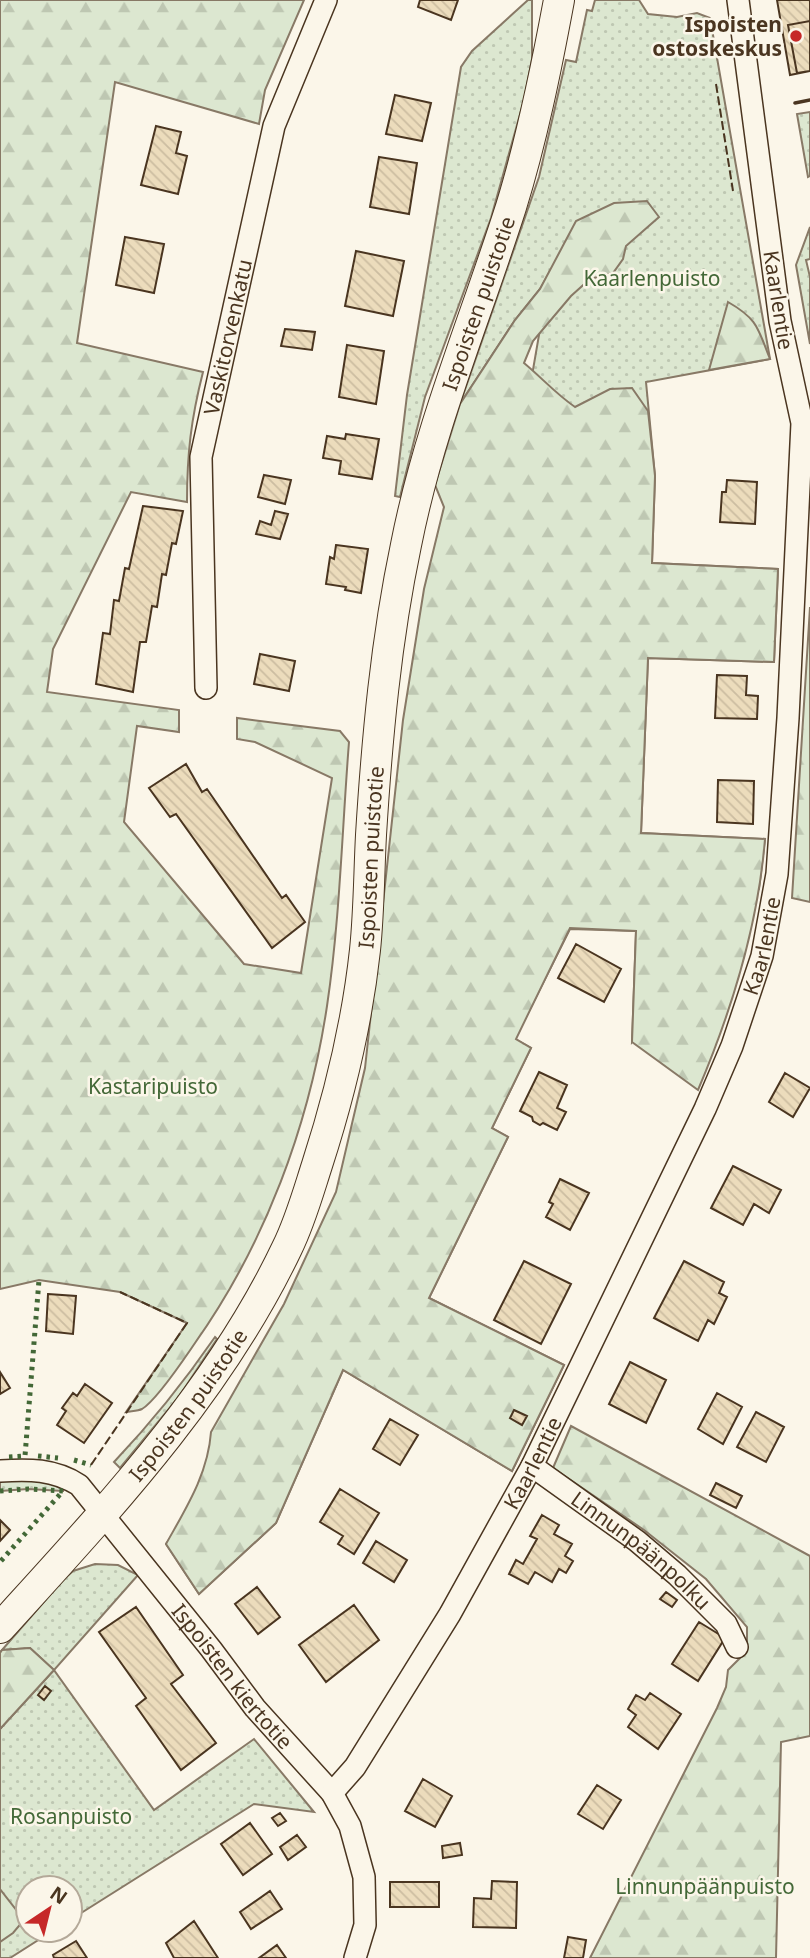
<svg xmlns="http://www.w3.org/2000/svg" width="810" height="1958" font-family="'Noto Sans',sans-serif">
<style>
.grass{fill:url(#grass-dots);stroke:#887966;stroke-width:2}
.forest{fill:url(#forest-firs);stroke:#887966;stroke-width:2}
.pitch{fill:#dce7d0;stroke:#887966;stroke-width:2}
.building{fill:url(#building-back-hatch);stroke:#4a3520;stroke-width:2}
.lines{fill:none;stroke-linecap:round;stroke-linejoin:round}
.minor-casing{stroke:#4a3520;stroke-width:24}
.secondary-casing{stroke:#4a3520;stroke-width:32}
.minor{stroke:#fbf6e9;stroke-width:21}
.secondary{stroke:#fbf6e9;stroke-width:30}
.hedge{stroke:#436837;stroke-width:5;stroke-dasharray:3.5 5;stroke-linecap:butt}
.fence{stroke:#4a3520;stroke-width:2;stroke-dasharray:9 3.5;stroke-linecap:butt}
.wall{stroke:#4a3520;stroke-width:3.5}
.poi-dot{fill:#c62828;stroke:#fbf6e9;stroke-width:2.5}
.labels{text-anchor:middle;dominant-baseline:central;stroke-width:5;stroke-linejoin:round;paint-order:stroke}
.poi-label{font-size:21px;font-weight:bold;fill:#4a3520;stroke:#fbf6e9;text-anchor:end}
.park-label{font-size:21px;fill:#436837;stroke:#fbf6e9}
.street-label{font-size:21px;fill:#4a3520;stroke:#fbf6e9}
</style>
<defs>
<pattern id="grass-dots" width="8" height="8" patternUnits="userSpaceOnUse" patternTransform="scale(1.75)"><rect width="8" height="8" fill="#dce7d0"/><path d="M2 2h.1M6 6h.1" fill="none" stroke="#bec7b2" stroke-width="1.8" stroke-linecap="round"/></pattern>
<pattern id="forest-firs" width="22" height="20" patternUnits="userSpaceOnUse" patternTransform="scale(1.75)"><rect width="22" height="20" fill="#dce7d0"/><path d="M5 1l3.5 6h-7zM16 11l3.5 6h-7z" fill="#bec7b2"/></pattern>
<pattern id="building-back-hatch" width="6" height="6" patternUnits="userSpaceOnUse" patternTransform="scale(1.75)"><rect width="6" height="6" fill="#ecdcbc"/><path d="M-1 5l2 2M0 0l6 6M5-1l2 2" fill="none" stroke="#ccbda1"/></pattern>
</defs>
<rect width="100%" height="100%" fill="#fbf6e9"/>
<path class="grass" d="M528,0H532V59L524,100L491,218L425,397L400,497L395,496L407,395L461,67L472,51Z
M595,0H639L648,14L677,17L697,13L710,18L770,359L646,382L655,476L652,563L778,569L774,662L648,658L641,833L765,839L759,889L632,1042L636,931L570,929L515,1039L531,1048L492,1128L508,1137L429,1298L564,1365L512,1471L343,1370L276,1523L199,1594L166,1544L318,1324L407,1102L550,271L540,289L515,320L460,404L539,177L566,60L576,62L587,10L592,11Z
M810,112V176L808,177L797,114Z
M810,227V259L806,260L810,277V344L796,265Z
M215,1337L217,1339L178,1398L120,1468L114,1462C151,1423 184,1382 215,1337Z
M40,1479L63,1488V1491L28,1489L0,1491V1480Z
M95,1564L118,1565L138,1575L54,1670L154,1810L254,1739L314,1812L254,1804L70,1920V1888H28V1930H54L10,1958H0V1729L54,1670L30,1648L2,1650L62,1581L73,1571Z"/>
<path class="forest" d="M0,0H304L265,90L259,124L115,82L77,343L203,372C191,419 187,454 187,502L131,492L53,649L47,692L179,710V732L137,726L124,822L244,964L301,973L332,778L255,742L237,739V718L340,731L349,742C342,830 340,919 327,1006C309,1126 265,1244 195,1343C184,1359 157,1400 142,1409C138,1411 131,1411 126,1412L187,1323L120,1292L39,1280L0,1289Z
M647,201L659,217L626,246L623,259L613,273L590,279L571,296L533,341L524,363C542,378 556,394 575,407L610,389L632,388L648,411L655,476L652,563L778,569L774,662L648,658L641,833L765,839C758,926 732,1010 698,1090L632,1042L636,931L570,928L516,1039L531,1048L492,1128L508,1137L429,1298L564,1365L512,1471L343,1370L276,1523L199,1594L166,1544C186,1508 208,1474 211,1432L284,1304L336,1192L365,1068L403,720L424,589L444,507L435,485L460,404L515,320L540,289L576,221L614,203Z
M728,302C758,319 758,329 770,359L709,370Z
M810,607V902L792,898Z
M571,1426L810,1556V1736L781,1742L776,1958H590L717,1708L726,1687L728,1670L747,1651V1627L706,1579L644,1530L553,1468Z
M30,1648L54,1670L0,1729V1653L2,1650Z"/>
<path class="pitch" d="M0,1889L24,1920L13,1933L0,1942Z"/>
<path class="building" d="M420,0H458L451,20L418,7Z
M777,0H810V71L790,75Z
M810,21V71L797,73L788,25Z
M395,95L431,103L422,141L386,134Z
M156,126L181,132L176,153L187,156L178,194L141,185Z
M379,157L417,163L409,214L370,207Z
M125,237L164,244L154,293L116,285Z
M356,251L404,261L393,316L345,306Z
M285,329L315,332L312,350L281,346Z
M347,345L384,351L376,404L339,397Z
M346,434L379,439L372,479L339,474L341,461L323,458L327,436L345,439Z
M264,475L291,480L285,504L258,497Z
M727,480L757,482L755,524L720,522L722,492H726Z
M143,506L183,511L176,544L172,543L166,575L162,574L157,607L152,606L146,642H140L133,692L96,684L103,633L110,634L114,600L119,601L125,568L129,569Z
M275,511L288,514L280,539L256,534L260,521L271,525Z
M336,545L368,549L361,593L345,590L346,587L326,584L330,557L334,559Z
M260,654L295,661L289,691L254,684Z
M717,675L747,676L746,695L758,696L757,719L715,718Z
M186,764L202,792L207,789L282,898L286,895L305,922L272,948L176,814L170,817L149,788Z
M718,780L754,781L753,824L717,822Z
M576,944L621,969L604,1002L558,978Z
M539,1072L567,1085L557,1108L566,1112L557,1130L543,1123L540,1125L533,1121L532,1117L520,1111Z
M785,1073L810,1088L793,1117L769,1102Z
M733,1166L781,1190L769,1213L754,1204L743,1225L711,1208Z
M560,1179L589,1193L570,1230L546,1217L553,1204L549,1202Z
M524,1261L571,1284L541,1344L494,1320Z
M684,1261L724,1282L719,1293L727,1297L714,1324L708,1320L698,1341L654,1318Z
M48,1294L76,1296L73,1334L46,1331Z
M630,1362L666,1380L646,1423L609,1404Z
M0,1372L10,1388L0,1394Z
M85,1384L112,1403L84,1443L57,1425L66,1411L62,1408L73,1393L77,1396Z
M717,1393L742,1407L723,1444L698,1429Z
M514,1410L527,1416L522,1425L510,1418Z
M756,1412L784,1427L766,1462L737,1447Z
M390,1419L418,1435L400,1465L373,1449Z
M716,1483L742,1496L736,1508L710,1495Z
M340,1489L379,1513L354,1554L338,1544L343,1536L320,1522Z
M542,1515L559,1525L554,1534L572,1544L565,1556L573,1561L566,1573L559,1569L552,1582L535,1572L528,1584L509,1574L516,1560L523,1564L537,1539L530,1536Z
M0,1520L10,1530L0,1541Z
M376,1541L407,1560L394,1582L363,1563Z
M257,1587L280,1617L258,1634L235,1604Z
M666,1592L677,1600L672,1607L660,1599Z
M354,1605L379,1640L326,1682L299,1645Z
M136,1607L183,1675L171,1684L216,1743L181,1770L136,1706L146,1698L99,1632Z
M699,1622L725,1638L698,1681L672,1664Z
M45,1686L51,1691L44,1700L38,1695Z
M650,1693L681,1714L658,1749L628,1727L636,1715L628,1709L636,1695L645,1700Z
M423,1779L452,1796L435,1827L405,1811Z
M597,1785L621,1800L603,1829L578,1814Z
M280,1813L286,1821L278,1826L272,1818Z
M250,1823L272,1854L243,1875L221,1844Z
M297,1835L306,1847L288,1860L280,1847Z
M460,1843L462,1855L443,1858L442,1846Z
M492,1881L517,1882L516,1928L473,1927L474,1898L491,1899Z
M390,1882H439V1907H390Z
M270,1891L282,1909L251,1929L240,1912Z
M194,1921L218,1958H174L166,1943Z
M568,1937L586,1940L583,1958H564Z
M76,1941L87,1958H54L53,1955Z
M277,1945L286,1958H259Z"/>
<g class="lines">
<defs>
<g id="minor">
<path id="s1" d="M206,688L201,457L274,126L326,0"/>
<path id="s2" d="M532,1466L637,1541L677,1575L726,1624L737,1647"/>
<path id="s3" d="M0,1471C29,1469 54,1469 79,1485L211,1649L255,1708L332,1793L350,1826L364,1877L365,1925L355,1958"/>
<path id="s4" d="M332,1793L355,1767L450,1614L532,1466L705,1109L732,1046L762,956L777,874L788,718L802,423L780,321L738,0"/>
</g>
<g id="secondary">
<path id="s5" d="M0,1628C106,1511 218,1393 287,1248C300,1222 308,1193 317,1165C340,1094 357,1024 365,950C369,912 369,873 371,835C377,738 386,640 406,545C429,428 475,320 511,207C532,139 546,70 559,0"/>
</g>
</defs>
<use href="#minor" class="minor-casing"/>
<use href="#secondary" class="secondary-casing"/>
<use href="#minor" class="minor"/>
<use href="#secondary" class="secondary"/>
<path class="hedge" d="M38,1456L58,1458
M9,1457L25,1456L39,1280
M74,1460L91,1465
M0,1491L28,1489L63,1491L0,1562"/>
<path class="fence" d="M716,84L733,191
M91,1465L187,1323L120,1292"/>
<path class="wall" d="M795,103L810,100"/>
</g>
<circle class="poi-dot" cx="796" cy="36" r="7"/>
<g class="labels">
<g class="poi-label">
<text x="782" y="24">Ispoisten<tspan x="782" dy="24">ostoskeskus</tspan></text>
</g>
<g class="park-label">
<text x="652" y="278">Kaarlenpuisto</text>
<text x="153" y="1086">Kastaripuisto</text>
<text x="71" y="1816">Rosanpuisto</text>
<text x="705" y="1886">Linnunpäänpuisto</text>
</g>
<g class="street-label">
<text transform="translate(779 300) rotate(81)">Kaarlentie</text>
<text stroke="none"><textPath href="#s5" startOffset="1447">Ispoisten puistotie</textPath></text>
<text stroke="none"><textPath href="#s1" startOffset="354">Vaskitorvenkatu</textPath></text>
<text stroke="none"><textPath href="#s5" startOffset="880">Ispoisten puistotie</textPath></text>
<text stroke="none"><textPath href="#s4" startOffset="954">Kaarlentie</textPath></text>
<text stroke="none"><textPath href="#s5" startOffset="292">Ispoisten puistotie</textPath></text>
<text stroke="none"><textPath href="#s4" startOffset="387">Kaarlentie</textPath></text>
<text stroke="none"><textPath href="#s2" startOffset="138">Linnunpäänpolku</textPath></text>
<text stroke="none"><textPath href="#s3" startOffset="327">Ispoisten kiertotie</textPath></text>
</g>
</g>
<g transform="translate(49 1909) rotate(35)"><circle r="33" fill="#fbf6e9" stroke="#b4a999" stroke-width="2"/>
<path d="M0-5L12 26L0 18L-12 26Z" fill="#c62828"/>
<text y="-10" font-size="19" font-weight="bold" text-anchor="middle" fill="#4a3520">N</text>
</g>
</svg>
